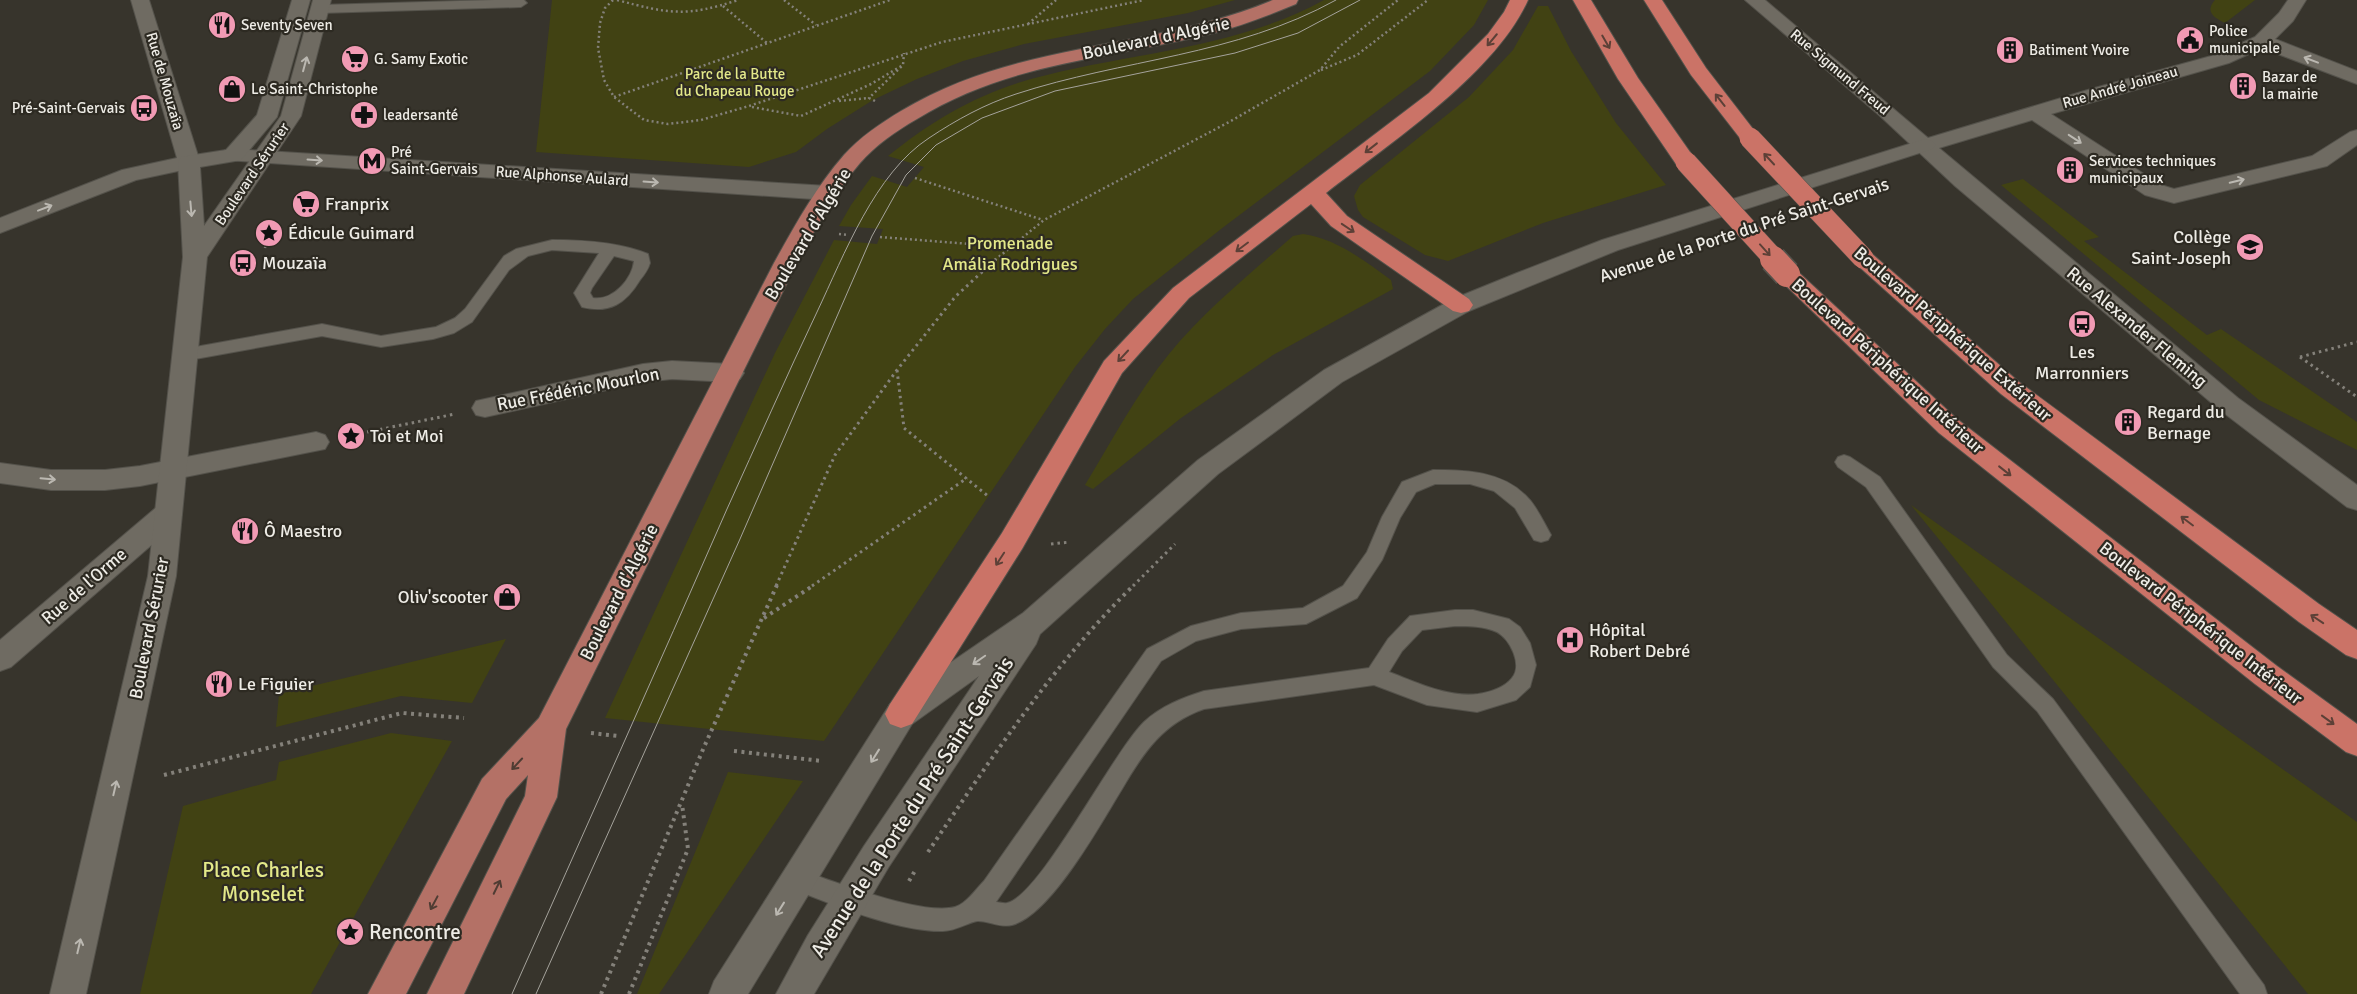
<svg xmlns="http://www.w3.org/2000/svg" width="2357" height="994" font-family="Signika,sans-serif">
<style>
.green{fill:#414213}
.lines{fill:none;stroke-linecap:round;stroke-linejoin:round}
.service-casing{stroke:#54524b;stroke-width:2}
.minor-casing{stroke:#54524b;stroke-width:2}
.tertiary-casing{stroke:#54524b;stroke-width:2}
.primary-casing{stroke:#54524b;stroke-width:2}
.trunk-casing{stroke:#54524b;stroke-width:2}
.path-far2{stroke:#84817a;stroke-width:2.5;stroke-dasharray:2 3;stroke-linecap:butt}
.path-far1{stroke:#84817a;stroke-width:3;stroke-dasharray:2.5 4;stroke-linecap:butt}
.path{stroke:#84817a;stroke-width:4;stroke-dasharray:3 4.5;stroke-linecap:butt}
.service{fill:#6f6b62;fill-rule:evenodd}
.minor{fill:#6f6b62;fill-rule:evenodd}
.tertiary{fill:#6f6b62;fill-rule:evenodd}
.primary{fill:#b47166;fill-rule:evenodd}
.trunk{fill:#cb7367;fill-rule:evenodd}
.tram{stroke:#a5a39c;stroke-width:1}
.trunk-bridge-far1-casing{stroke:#54524b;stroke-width:22;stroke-linecap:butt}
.trunk-bridge-casing{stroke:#54524b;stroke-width:29;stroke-linecap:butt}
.trunk-bridge-far1{stroke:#cb7367;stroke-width:21}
.trunk-bridge{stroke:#cb7367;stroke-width:26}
.oneway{stroke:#5c4037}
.oneway2{stroke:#bbb8b1}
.oneway3{stroke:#4f3c33}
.labels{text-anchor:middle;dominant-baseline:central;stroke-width:4.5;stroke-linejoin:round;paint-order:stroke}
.far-poi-label{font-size:15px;fill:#eeece6;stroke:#2d2a22;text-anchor:start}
.far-street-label{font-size:15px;fill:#eeece6;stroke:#2d2a22}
.far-park-label{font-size:15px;fill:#e3e889;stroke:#2d2a22}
.street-label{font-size:18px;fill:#eeece6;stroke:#2d2a22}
.poi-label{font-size:18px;fill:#eeece6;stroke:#2d2a22;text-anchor:start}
.park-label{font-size:18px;fill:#e3e889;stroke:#2d2a22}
.near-street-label{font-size:21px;fill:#eeece6;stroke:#2d2a22}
.near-park-label{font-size:21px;fill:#e3e889;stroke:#2d2a22}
.near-poi-label{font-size:21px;fill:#eeece6;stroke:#2d2a22;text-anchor:start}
</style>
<rect width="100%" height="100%" fill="#37342c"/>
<path class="green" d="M552,0H1235L1188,13L1024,44L963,61L917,79L873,100L827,129L796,152L749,167L536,152Z
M1324,0H1488L1474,25L1430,71L1221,229L1133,299L1105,329L1075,367L824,741L605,718L775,353L834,240L877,244L883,229L839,226L851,205L872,176L907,187L924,167L888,156C931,121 977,94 1031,79C1129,52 1233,50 1324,0Z
M2215,0H2255L2225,23C2215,18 2204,12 2215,0Z
M1538,6H1548L1571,51L1616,123L1666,185L1543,223L1448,261L1425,255L1363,217L1358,210L1354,196L1360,185L1469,97L1513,50Z
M2023,179L2099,237L2084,241L2207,335L2221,329L2357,422V450L2259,400L2001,185Z
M1303,234C1335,238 1365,261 1391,280L1393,289L1273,355L1181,418L1093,489L1085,485C1111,442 1137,393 1169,354C1205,310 1250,274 1293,236Z
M1911,505L2357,822V994H2308Z
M506,639L472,703L401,696L276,727L279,694Z
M391,733L452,741L311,994H140L183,806L276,780L279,762Z
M728,772L803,781L659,994H637Z"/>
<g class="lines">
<defs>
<path id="service" d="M494,0H524L527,3L521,7L320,13L314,9L320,5Z
M552,240C582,240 619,242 648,254L650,263C648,270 644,275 640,280C626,303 610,314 582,307L574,293L599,253L552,250L528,256L509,270L472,322L454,333L433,339L381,347L322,336L184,361L178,359L176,355L178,351L184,349L322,324L381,336L436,327L455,318L465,309L504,256L516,249ZM614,256L634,261C632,279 613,301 593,298L590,293L592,288Z
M1844,455L1850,457L1880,477L2007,655L2053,699L2264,985L2267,994H2240L2037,711L1993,667L1866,487L1838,467L1835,462L1838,457Z
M1433,470C1466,470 1504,471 1528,498C1537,507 1544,523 1551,535L1548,540L1541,542L1534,540L1515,508L1494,491L1470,484H1435L1416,492L1400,518L1382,560L1357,598L1306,624L1241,629L1196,641L1161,661L996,902C999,902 1004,904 1007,903C1040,896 1113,752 1144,722C1161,706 1182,698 1204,691L1369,668L1388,639L1410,616L1455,610H1473L1509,619L1520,627L1530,643L1536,665L1530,687L1516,700L1477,712L1427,705L1374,685L1204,709C1163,723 1143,753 1122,789C1101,823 1051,915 1012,925C1000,928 989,921 978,921C971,921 956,931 943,931C898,932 831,904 790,888L786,880L790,872L798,869C832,881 922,916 955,907C966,904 976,889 984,881L1147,649L1191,626L1241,613L1303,608L1343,586L1367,552L1382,517L1402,482ZM1455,626C1468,626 1484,626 1497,632C1510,639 1523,665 1512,678C1504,688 1490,692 1478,694C1448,698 1416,682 1389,672L1402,651L1422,630Z"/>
<path id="minor" d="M131,0H149L200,162L197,167L136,180L0,233V218L122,170L177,158Z
M1745,0H1765L1928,138L2091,89L2215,55L2255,37L2279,13L2288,0H2306L2293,21L2275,39L2357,71V84L2262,48L2229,63L2051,114L2161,185L2174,189L2312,156L2350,132L2357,130V145L2327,166L2174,203L2145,195L2032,120L1939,148L2238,398L2357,485V510L2347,507L2220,410L1955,186L1879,115Z
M233,149L828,186L836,188L839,193L836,198L828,200L225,160L222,155L225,150Z
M672,361L731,364L740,367L744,373L740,379L731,382L672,379L643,382L485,417L476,415L472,408L476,401L485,399L643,364Z
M316,432L325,435L329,442L325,449L140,486L105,490H51L0,483V463L51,470H105L140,466Z
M168,503L178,506L182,514L178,522L11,667L0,671V640L158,506Z"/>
<path id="tertiary" d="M292,0H310L277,117L241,160L200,167L204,226L281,116L313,0H331L301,116L207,257L176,576L86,994H50L148,576L183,257L178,162L181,157L226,150L257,115Z
M1925,139L1932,141L1936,145L1932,149L1618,250L1469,311L1342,382L1218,474L1040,634L1036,644L888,868L814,994H776L808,935L864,846L979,676L912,724L748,994H709L714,981L890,704L1023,613L1198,460L1324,370L1453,299L1517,273L1602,240Z"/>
<path id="primary" d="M1273,0H1298L1296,4C1267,16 1239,27 1210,34C1108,59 1009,62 917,119C896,131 876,145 860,163C834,193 816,228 797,263L566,729L557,797L464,994H427L525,796L528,775L506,799L406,994H368L482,779L539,718L774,263C795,225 816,187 844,155C860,137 881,123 901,111C1019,40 1150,51 1273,0Z"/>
<path id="trunk" d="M1510,0H1528C1495,74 1390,143 1326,193L1347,216L1469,299L1473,305L1469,311L1461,313L1453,311L1331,226L1311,204L1189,298L1122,373L1022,549L912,724L901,728L890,724L885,714L890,704L1002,533L1104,361L1173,288L1429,93L1488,34L1504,12Z
M1573,0H1591L1638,78L1697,162L1694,167L1686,168L1678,167L1618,79Z
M1644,0H1662L1706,68L1760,138L1757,142L1750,144L1743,142L1691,75Z
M1863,251L1871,253L2019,382L2319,604L2357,630V659L2346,655L2299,622L2001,394L1855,263L1851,258L1855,253Z
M1787,266L1795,269L1957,419L2277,666L2357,724V756L2346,752L2255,684L1939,433L1779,279L1775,274L1779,269Z"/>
</defs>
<use href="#service" class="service-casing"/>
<use href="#minor" class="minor-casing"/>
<use href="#tertiary" class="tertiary-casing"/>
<use href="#primary" class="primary-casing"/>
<use href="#trunk" class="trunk-casing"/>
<path class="path-far2" d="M613,0L605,8L600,23L598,48L604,80L614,97L644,120L668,124L701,120L749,106L942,42L1144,0
M617,0C669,14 687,17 738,0
M784,0L816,25
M723,6L767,43
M1028,24L1056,0
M1321,70L1357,55L1428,0
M614,97L890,0
M839,101L869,98
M875,101L869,98L903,65L904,53
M752,107L801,116L871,84L903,65
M915,178L1043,220
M839,234L848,235
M880,237L1009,247
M265,248L269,230
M995,260L1044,220L1229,122L1320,70L1339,47L1398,0"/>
<path class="path-far1" d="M2300,357L2357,397
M2300,357L2357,342
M897,370L904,428L988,496
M348,436L455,414
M1051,544L1070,542
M776,586L835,455L897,370L955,297L996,259
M812,586L967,478
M1133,586L1175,544"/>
<path class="path" d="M764,618L814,585
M591,733L618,736
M734,751L822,761
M164,775L402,713L464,718
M928,852C990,760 1054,663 1134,585
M909,881L916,869
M601,994L704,747L777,585
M629,994L688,849L682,804"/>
<use href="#service" class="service"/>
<use href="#minor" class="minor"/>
<use href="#tertiary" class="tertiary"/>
<use href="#primary" class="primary"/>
<use href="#trunk" class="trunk"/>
<path class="tram" d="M512,994C584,832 656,671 727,509C757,443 786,377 817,312C844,255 875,173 929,138C956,120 985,104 1016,94C1123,59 1235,56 1336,0
M536,994L740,539L872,236L906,175L936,145L982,118L1055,91L1235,53L1298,33L1360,0"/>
<defs>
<path id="trunk-bridge-far1" d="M1750,138L1863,258
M1686,162L1775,260"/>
<path id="trunk-bridge" d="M1773,259L1787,274"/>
</defs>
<use href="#trunk-bridge-far1" class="trunk-bridge-far1-casing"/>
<use href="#trunk-bridge" class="trunk-bridge-casing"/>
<use href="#trunk-bridge-far1" class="trunk-bridge-far1"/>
<use href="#trunk-bridge" class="trunk-bridge"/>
</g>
<defs><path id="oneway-shaft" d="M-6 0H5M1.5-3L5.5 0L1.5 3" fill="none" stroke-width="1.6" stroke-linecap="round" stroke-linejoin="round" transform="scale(1.25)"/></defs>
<g class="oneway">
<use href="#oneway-shaft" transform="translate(1492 40) rotate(130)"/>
<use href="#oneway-shaft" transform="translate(1606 42) rotate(60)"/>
<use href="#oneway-shaft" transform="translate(1720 100) rotate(-128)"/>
<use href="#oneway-shaft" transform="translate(1371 148) rotate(142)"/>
<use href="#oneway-shaft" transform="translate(1769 159) rotate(-133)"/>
<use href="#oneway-shaft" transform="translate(1348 228) rotate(34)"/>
<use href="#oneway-shaft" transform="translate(1242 247) rotate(143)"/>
<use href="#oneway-shaft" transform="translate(1765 250) rotate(48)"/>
<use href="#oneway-shaft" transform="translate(1123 356) rotate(133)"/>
<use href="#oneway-shaft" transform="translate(2005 471) rotate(38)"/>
<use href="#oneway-shaft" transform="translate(2187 521) rotate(-143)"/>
<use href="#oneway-shaft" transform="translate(1000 559) rotate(123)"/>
<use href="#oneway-shaft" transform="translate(2317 619) rotate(-146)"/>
<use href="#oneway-shaft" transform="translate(2328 720) rotate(36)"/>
</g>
<g class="oneway2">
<use href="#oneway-shaft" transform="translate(2311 60) rotate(-159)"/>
<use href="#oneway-shaft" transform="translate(305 64) rotate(-75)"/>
<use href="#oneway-shaft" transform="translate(2075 139) rotate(33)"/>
<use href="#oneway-shaft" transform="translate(315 160) rotate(4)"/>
<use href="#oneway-shaft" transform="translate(2237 181) rotate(-13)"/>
<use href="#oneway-shaft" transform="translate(651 182) rotate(4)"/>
<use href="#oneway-shaft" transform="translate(45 208) rotate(-21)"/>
<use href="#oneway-shaft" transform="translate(191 209) rotate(85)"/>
<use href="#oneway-shaft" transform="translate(48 479) rotate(5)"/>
<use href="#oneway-shaft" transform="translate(979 660) rotate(145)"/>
<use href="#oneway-shaft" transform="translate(875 756) rotate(122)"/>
<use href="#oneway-shaft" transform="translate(115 788) rotate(-77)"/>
<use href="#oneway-shaft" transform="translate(780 909) rotate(122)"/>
<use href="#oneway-shaft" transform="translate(79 946) rotate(-77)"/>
</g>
<g class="oneway3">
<use href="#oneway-shaft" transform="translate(517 764) rotate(133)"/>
<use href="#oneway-shaft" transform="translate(497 887) rotate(-64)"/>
<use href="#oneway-shaft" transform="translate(434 903) rotate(118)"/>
</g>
<defs>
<symbol id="restaurant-disc" viewBox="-11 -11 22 22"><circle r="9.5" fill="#f19ab4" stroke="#2d2a22"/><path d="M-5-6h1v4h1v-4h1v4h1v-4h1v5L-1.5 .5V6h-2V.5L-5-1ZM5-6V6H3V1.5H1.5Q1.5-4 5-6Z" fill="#111"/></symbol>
<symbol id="civic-disc" viewBox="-11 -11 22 22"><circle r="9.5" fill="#f19ab4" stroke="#2d2a22"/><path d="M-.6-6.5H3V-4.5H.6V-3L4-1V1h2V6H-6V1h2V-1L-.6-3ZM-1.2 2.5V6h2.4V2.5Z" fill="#111"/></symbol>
<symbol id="building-disc" viewBox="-11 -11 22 22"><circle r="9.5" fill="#f19ab4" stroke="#2d2a22"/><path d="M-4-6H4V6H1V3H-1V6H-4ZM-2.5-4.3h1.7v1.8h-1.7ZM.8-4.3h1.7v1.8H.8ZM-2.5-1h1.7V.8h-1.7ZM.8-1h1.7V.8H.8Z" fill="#111"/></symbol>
<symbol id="supermarket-disc" viewBox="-11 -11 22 22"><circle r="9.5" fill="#f19ab4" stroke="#2d2a22"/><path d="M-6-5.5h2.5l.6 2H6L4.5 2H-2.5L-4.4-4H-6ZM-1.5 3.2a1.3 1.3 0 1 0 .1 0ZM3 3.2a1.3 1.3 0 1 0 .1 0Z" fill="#111"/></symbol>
<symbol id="shop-disc" viewBox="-11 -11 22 22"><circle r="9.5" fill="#f19ab4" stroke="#2d2a22"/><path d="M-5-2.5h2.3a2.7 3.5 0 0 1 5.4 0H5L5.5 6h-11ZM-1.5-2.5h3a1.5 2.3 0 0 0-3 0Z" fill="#111"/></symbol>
<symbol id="bus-disc" viewBox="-11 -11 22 22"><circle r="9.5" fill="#f19ab4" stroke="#2d2a22"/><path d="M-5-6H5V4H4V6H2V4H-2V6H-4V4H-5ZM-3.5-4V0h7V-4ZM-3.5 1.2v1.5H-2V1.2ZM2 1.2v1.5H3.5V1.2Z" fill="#111"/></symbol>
<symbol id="pharmacy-disc" viewBox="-11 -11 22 22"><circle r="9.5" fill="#f19ab4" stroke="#2d2a22"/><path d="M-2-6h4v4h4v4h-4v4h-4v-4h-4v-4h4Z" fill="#111"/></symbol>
<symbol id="metro-disc" viewBox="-11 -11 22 22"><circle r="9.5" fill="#f19ab4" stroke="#2d2a22"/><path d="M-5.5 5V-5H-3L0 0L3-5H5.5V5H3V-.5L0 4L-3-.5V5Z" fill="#111"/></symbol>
<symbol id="sight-disc" viewBox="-11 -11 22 22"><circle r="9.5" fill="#f19ab4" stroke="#2d2a22"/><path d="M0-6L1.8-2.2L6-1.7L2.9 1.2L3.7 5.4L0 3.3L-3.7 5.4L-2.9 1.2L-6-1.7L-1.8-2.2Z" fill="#111"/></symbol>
<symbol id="school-disc" viewBox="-11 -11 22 22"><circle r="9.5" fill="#f19ab4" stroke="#2d2a22"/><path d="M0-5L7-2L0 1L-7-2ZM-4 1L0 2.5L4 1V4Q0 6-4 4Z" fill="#111"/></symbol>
<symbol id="hospital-disc" viewBox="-11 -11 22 22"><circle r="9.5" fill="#f19ab4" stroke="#2d2a22"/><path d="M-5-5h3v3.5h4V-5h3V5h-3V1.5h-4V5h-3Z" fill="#111"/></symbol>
</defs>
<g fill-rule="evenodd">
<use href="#restaurant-disc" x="206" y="9" width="32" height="32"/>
<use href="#civic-disc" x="2174" y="24" width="32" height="32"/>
<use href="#building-disc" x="1994" y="34" width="32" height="32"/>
<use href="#supermarket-disc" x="339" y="43" width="32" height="32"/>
<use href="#building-disc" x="2227" y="70" width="32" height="32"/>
<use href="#shop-disc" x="216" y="73" width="32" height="32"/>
<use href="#bus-disc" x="128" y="92" width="32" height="32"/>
<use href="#pharmacy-disc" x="348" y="99" width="32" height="32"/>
<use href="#metro-disc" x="356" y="145" width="32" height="32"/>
<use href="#building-disc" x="2054" y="154" width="32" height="32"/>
<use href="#supermarket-disc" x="290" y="188" width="32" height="32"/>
<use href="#sight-disc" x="253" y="217" width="32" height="32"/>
<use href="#school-disc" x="2234" y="231" width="32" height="32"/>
<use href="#bus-disc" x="227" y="247" width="32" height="32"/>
<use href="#bus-disc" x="2066" y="308" width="32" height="32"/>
<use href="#building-disc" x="2112" y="406" width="32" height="32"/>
<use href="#sight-disc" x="335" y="420" width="32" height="32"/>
<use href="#restaurant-disc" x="229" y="515" width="32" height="32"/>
<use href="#shop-disc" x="491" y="581" width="32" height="32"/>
<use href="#hospital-disc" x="1554" y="624" width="32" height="32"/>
<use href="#restaurant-disc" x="203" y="668" width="32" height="32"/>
<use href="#sight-disc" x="334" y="916" width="32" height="32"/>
</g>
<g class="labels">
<g class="far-poi-label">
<text x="241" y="25">Seventy Seven</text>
<text x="2209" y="31">Police<tspan x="2209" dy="17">municipale</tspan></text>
<text x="2029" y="50">Batiment Yvoire</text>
<text x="374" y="59">G. Samy Exotic</text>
<text x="2262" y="77">Bazar de<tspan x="2262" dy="17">la mairie</tspan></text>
<text x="251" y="89">Le Saint-Christophe</text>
<text x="125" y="108" text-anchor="end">Pré-Saint-Gervais</text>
<text x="383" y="115">leadersanté</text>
<text x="391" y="152">Pré<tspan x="391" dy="17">Saint-Gervais</tspan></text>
<text x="2089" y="161">Services techniques<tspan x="2089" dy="17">municipaux</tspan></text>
</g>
<g class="far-street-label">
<text transform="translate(1840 72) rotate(40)">Rue Sigmund Freud</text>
<text transform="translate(165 81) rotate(74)">Rue de Mouzaïa</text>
<text transform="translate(2120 87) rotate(-16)">Rue André Joineau</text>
<text transform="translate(252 174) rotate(-56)">Boulevard Sérurier</text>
<text transform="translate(562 176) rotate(4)">Rue Alphonse Aulard</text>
</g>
<g class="far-park-label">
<text x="735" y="74">Parc de la Butte<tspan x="735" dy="17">du Chapeau Rouge</tspan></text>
</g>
<g class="street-label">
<text transform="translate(1156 38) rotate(-12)">Boulevard d'Algérie</text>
<text transform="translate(1744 230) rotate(-18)">Avenue de la Porte du Pré Saint-Gervais</text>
<text transform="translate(808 234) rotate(-59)">Boulevard d'Algérie</text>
<text transform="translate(2137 327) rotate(40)">Rue Alexander Fleming</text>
<text transform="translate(1953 334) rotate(41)">Boulevard Périphérique Extérieur</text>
<text transform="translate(1888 366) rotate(42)">Boulevard Périphérique Intérieur</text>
<text transform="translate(578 389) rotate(-11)">Rue Frédéric Mourlon</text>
<text transform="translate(84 586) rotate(-41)">Rue de l'Orme</text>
<text transform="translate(619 592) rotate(-63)">Boulevard d'Algérie</text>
<text transform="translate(2201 623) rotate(38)">Boulevard Périphérique Intérieur</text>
<text transform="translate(149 628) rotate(-79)">Boulevard Sérurier</text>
</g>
<g class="poi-label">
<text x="325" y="204">Franprix</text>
<text x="288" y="233">Édicule Guimard</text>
<text x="2231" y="237" text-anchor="end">Collège<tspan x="2231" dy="21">Saint-Joseph</tspan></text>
<text x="262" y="263">Mouzaïa</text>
<text x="2082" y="352" text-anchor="middle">Les<tspan x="2082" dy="21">Marronniers</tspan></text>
<text x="2147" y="412">Regard du<tspan x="2147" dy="21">Bernage</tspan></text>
<text x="370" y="436">Toi et Moi</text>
<text x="264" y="531">Ô Maestro</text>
<text x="488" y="597" text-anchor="end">Oliv'scooter</text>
<text x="1589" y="630">Hôpital<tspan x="1589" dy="21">Robert Debré</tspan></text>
<text x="238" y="684">Le Figuier</text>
</g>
<g class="park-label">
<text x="1010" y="243">Promenade<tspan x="1010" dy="21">Amália Rodrigues</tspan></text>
</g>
<g class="near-street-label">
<text transform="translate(912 807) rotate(-57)">Avenue de la Porte du Pré Saint-Gervais</text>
</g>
<g class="near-park-label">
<text x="263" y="870">Place Charles<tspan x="263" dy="24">Monselet</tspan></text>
</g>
<g class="near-poi-label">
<text x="369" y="932">Rencontre</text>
</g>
</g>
</svg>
